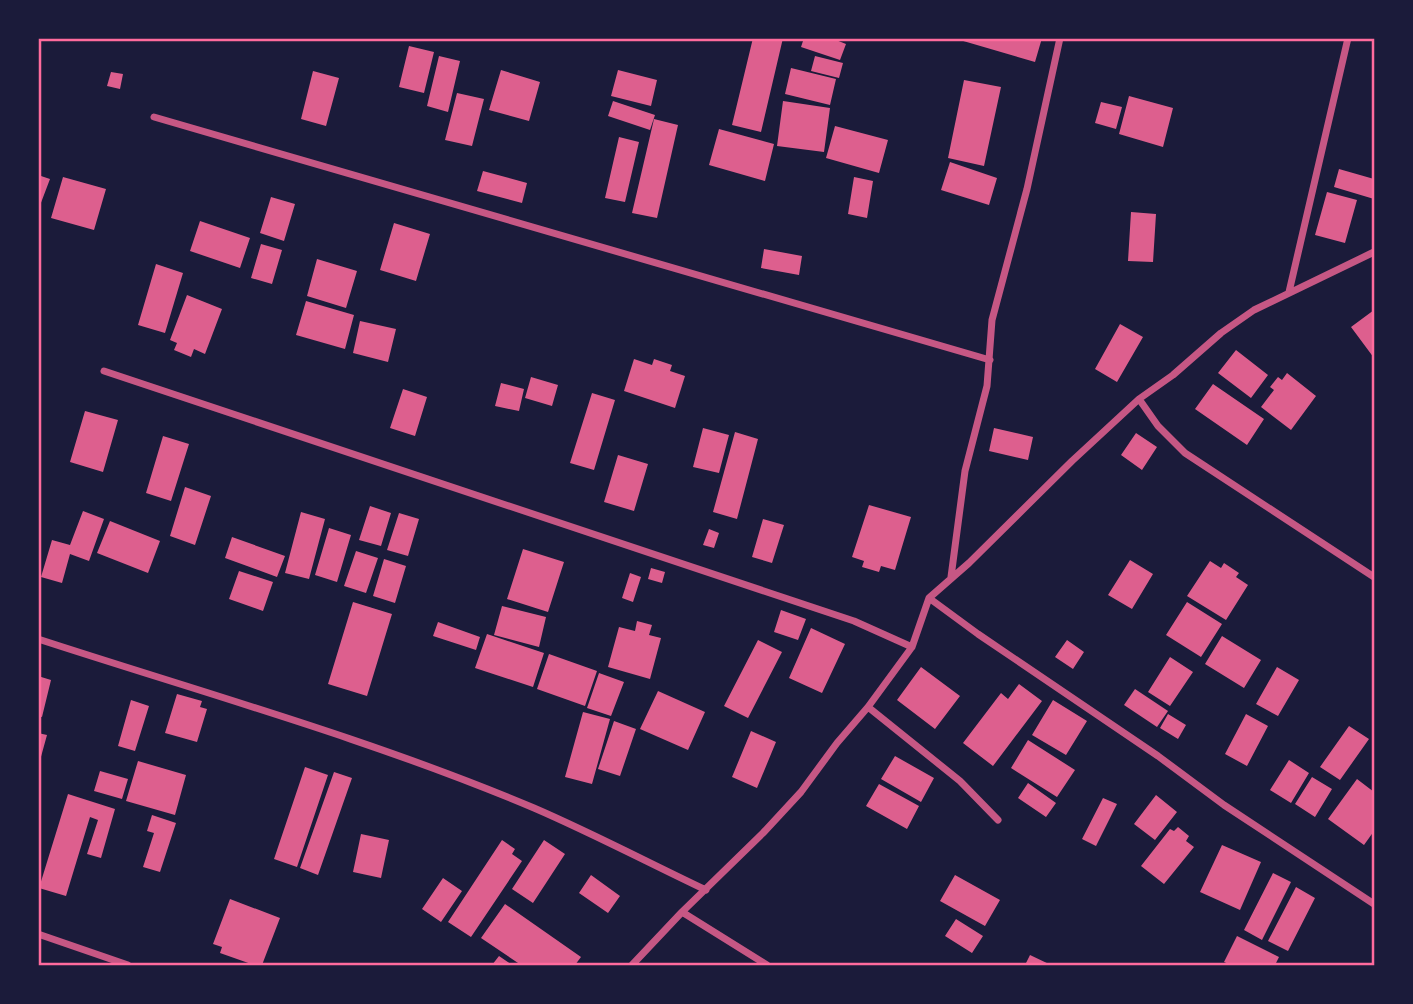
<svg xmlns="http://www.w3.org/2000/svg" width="1413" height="1004" font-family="Quicksand,sans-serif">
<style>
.building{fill:#dd5f8e}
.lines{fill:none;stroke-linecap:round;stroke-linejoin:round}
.minor{stroke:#c65784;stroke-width:7}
.neatline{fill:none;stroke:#ff6b9d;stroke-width:2.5}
</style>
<rect width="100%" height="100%" fill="#1b1b3a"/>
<path class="building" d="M753,38H783L761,132L732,125Z
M804,38H831L846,44L840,60L801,47Z
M953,38H1042L1035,62Z
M409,46L434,52L424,93L399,87Z
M439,56L460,61L448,112L427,106Z
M815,56L843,63L839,78L811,71Z
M791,68L836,79L830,105L785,94Z
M501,70L540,82L529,121L489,110Z
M618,70L657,80L651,106L611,96Z
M313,71L339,78L326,126L301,119Z
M111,72L123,74L120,89L107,86Z
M964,80L1001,87L984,166L948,158Z
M457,93L484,99L472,146L445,140Z
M1129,96L1173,108L1163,147L1119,134Z
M613,101L655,115L650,130L608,116Z
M783,101L830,108L824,152L777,146Z
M1101,102L1122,107L1116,129L1095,123Z
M654,119L678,125L657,218L632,213Z
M835,126L888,140L879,173L826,158Z
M719,129L774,144L765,181L709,165Z
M619,137L639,142L625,202L605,198Z
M950,162L997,178L989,205L941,190Z
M1339,169L1374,179V199L1334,187Z
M483,171L527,183L522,203L477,191Z
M38,175L50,179L39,208H38Z
M63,177L106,189L94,230L51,218Z
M854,177L873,181L867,218L848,214Z
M1327,192L1357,200L1345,243L1315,235Z
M271,197L295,204L284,241L260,233Z
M1131,212L1156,214L1153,262L1128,261Z
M200,221L250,238L240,268L190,251Z
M394,223L430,234L416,281L380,270Z
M261,244L282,250L272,284L251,278Z
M764,249L802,256L799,275L761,268Z
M317,259L357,271L346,308L307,296Z
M156,264L183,273L165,333L138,325Z
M187,295L222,309L205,354L194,349L191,357L174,350L177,343L170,340Z
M306,301L354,315L345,349L296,335Z
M1374,310V358L1351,327Z
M360,321L396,329L388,362L353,353Z
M1120,324L1143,337L1117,382L1095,369Z
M1236,350L1268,375L1251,398L1218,373Z
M634,359L652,365L654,359L672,365L670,371L685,376L675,408L624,391Z
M1287,373L1316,396L1291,430L1261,407L1274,390L1270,387L1278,377L1282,380Z
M531,377L558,385L552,406L525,398Z
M501,383L524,389L519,411L495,406Z
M1213,384L1264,419L1247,445L1195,409Z
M403,389L427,397L415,436L390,428Z
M592,393L615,400L594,470L570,463Z
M85,411L118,420L103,472L70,462Z
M703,428L729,435L719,473L693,467Z
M994,428L1033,437L1028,460L989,451Z
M735,432L758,439L737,519L713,512Z
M1136,433L1157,447L1142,470L1121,455Z
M163,436L189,444L171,501L146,493Z
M618,455L648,464L634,511L604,502Z
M185,487L211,496L195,545L170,536Z
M869,505L911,517L895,570L881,566L879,572L862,567L864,561L852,557Z
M370,506L391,513L381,546L359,540Z
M83,511L104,519L89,561L70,554L62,583L41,577L52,540L70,545Z
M301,512L325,519L309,579L285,573Z
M399,513L419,519L408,556L387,550Z
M763,519L784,525L772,563L752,557Z
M110,521L160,541L148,573L97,553Z
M329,528L351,535L337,582L315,575Z
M709,529L719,533L714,548L703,545Z
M232,537L285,556L277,577L225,558Z
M523,549L564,562L548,612L507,599Z
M356,551L378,558L366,593L344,586Z
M384,559L406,566L395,603L373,596Z
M1130,560L1153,574L1132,609L1108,595Z
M1210,561L1221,568L1224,563L1239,573L1236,577L1248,585L1226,620L1187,596Z
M651,568L665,572L662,583L648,579Z
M239,571L273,582L263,611L229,599Z
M630,573L641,577L633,602L622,598Z
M353,602L392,614L367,696L328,684Z
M1187,602L1222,624L1201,657L1166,635Z
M502,606L546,617L539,647L494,635Z
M781,610L806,619L798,640L774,632Z
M637,621L652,625L649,635L661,638L650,679L608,667L619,627L635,631Z
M438,622L480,637L476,650L433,636Z
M811,628L845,644L822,693L789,678Z
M487,634L544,653L533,687L475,668Z
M1222,636L1261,660L1244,688L1205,664Z
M758,640L782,652L748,718L724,706Z
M1067,640L1084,652L1073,669L1055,657Z
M549,654L597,671L585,706L537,689Z
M1170,657L1193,672L1170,706L1148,692Z
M921,667L960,696L935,729L897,700Z
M1277,667L1299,680L1278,716L1256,704Z
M599,673L624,682L611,716L587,708Z
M38,676L51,680L42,717L38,716Z
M1019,684L1042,701L993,766L963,743L1001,693L1008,699Z
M1135,689L1168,711L1157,727L1124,705Z
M658,691L705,712L688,750L640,729Z
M177,694L202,701L200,707L207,709L197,742L165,733Z
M131,700L149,706L135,751L118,746Z
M1053,700L1087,721L1066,755L1032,735Z
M583,712L610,719L592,784L565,777Z
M1168,714L1186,725L1178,739L1160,728Z
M1246,714L1268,726L1247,766L1225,754Z
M614,721L636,729L620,776L598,769Z
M1349,726L1369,739L1340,780L1320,767Z
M751,731L776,742L757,788L732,777Z
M38,733L47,735L39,764H38Z
M1028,740L1075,770L1057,797L1011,768Z
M895,756L934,778L921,802L881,779Z
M1289,760L1309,773L1291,803L1270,790Z
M138,761L186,775L175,815L126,801Z
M305,767L328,775L297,867L274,859Z
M100,771L128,779L122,799L94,791Z
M334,772L352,778L318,875L300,868Z
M1312,777L1332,789L1315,817L1295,804Z
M1357,779L1374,792V831L1364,845L1328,819Z
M1028,783L1056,803L1046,817L1018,798Z
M879,784L919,806L907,829L866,806Z
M68,794L115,809L101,858L87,854L98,820L90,817L66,896L39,888Z
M1156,795L1177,812L1155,840L1134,824Z
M1103,798L1117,804L1096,846L1082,839Z
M152,815L176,823L160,872L143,867L154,833L147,831Z
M1178,827L1189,836L1186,841L1194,847L1164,884L1141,866L1170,829L1174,831Z
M361,834L389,840L381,878L353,872Z
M502,840L515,849L512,854L522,861L471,937L448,922Z
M544,840L565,854L533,903L512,889Z
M1222,845L1261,862L1240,910L1200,892Z
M1273,873L1291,882L1262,940L1244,930Z
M591,875L620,896L608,913L579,893Z
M955,875L1000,900L985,926L940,901Z
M443,878L462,891L441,922L422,909Z
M1296,887L1315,898L1288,951L1268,941Z
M230,899L280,918L262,965H254L220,953L222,947L213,944Z
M505,904L581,957L575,965H521L481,938Z
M956,919L983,936L972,953L945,936Z
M1237,936L1279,957L1275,965H1231L1224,962Z
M1030,955L1051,965H1025Z
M499,956L512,965H492Z"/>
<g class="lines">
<path class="minor" d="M154,117L990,360
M1289,292L1348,38
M104,371L854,621L912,647
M1139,399L1158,426L1185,453L1374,577
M951,577L965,471L987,386L992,320L1027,189L1060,38
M929,598L978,634L1158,756L1224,805L1374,904
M38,639C204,693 373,740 534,808C592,833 649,863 706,890
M868,707L960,781L998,820
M682,912L767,965
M38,934L128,965
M632,965L682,912L763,833L801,792L837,743L868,707L912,647L929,598L969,563L1072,461L1139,399L1173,375L1221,333L1254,310L1374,252"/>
</g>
<rect width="1413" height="1004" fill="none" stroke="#1b1b3a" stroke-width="80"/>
<rect x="40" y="40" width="1333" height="924" class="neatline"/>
</svg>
